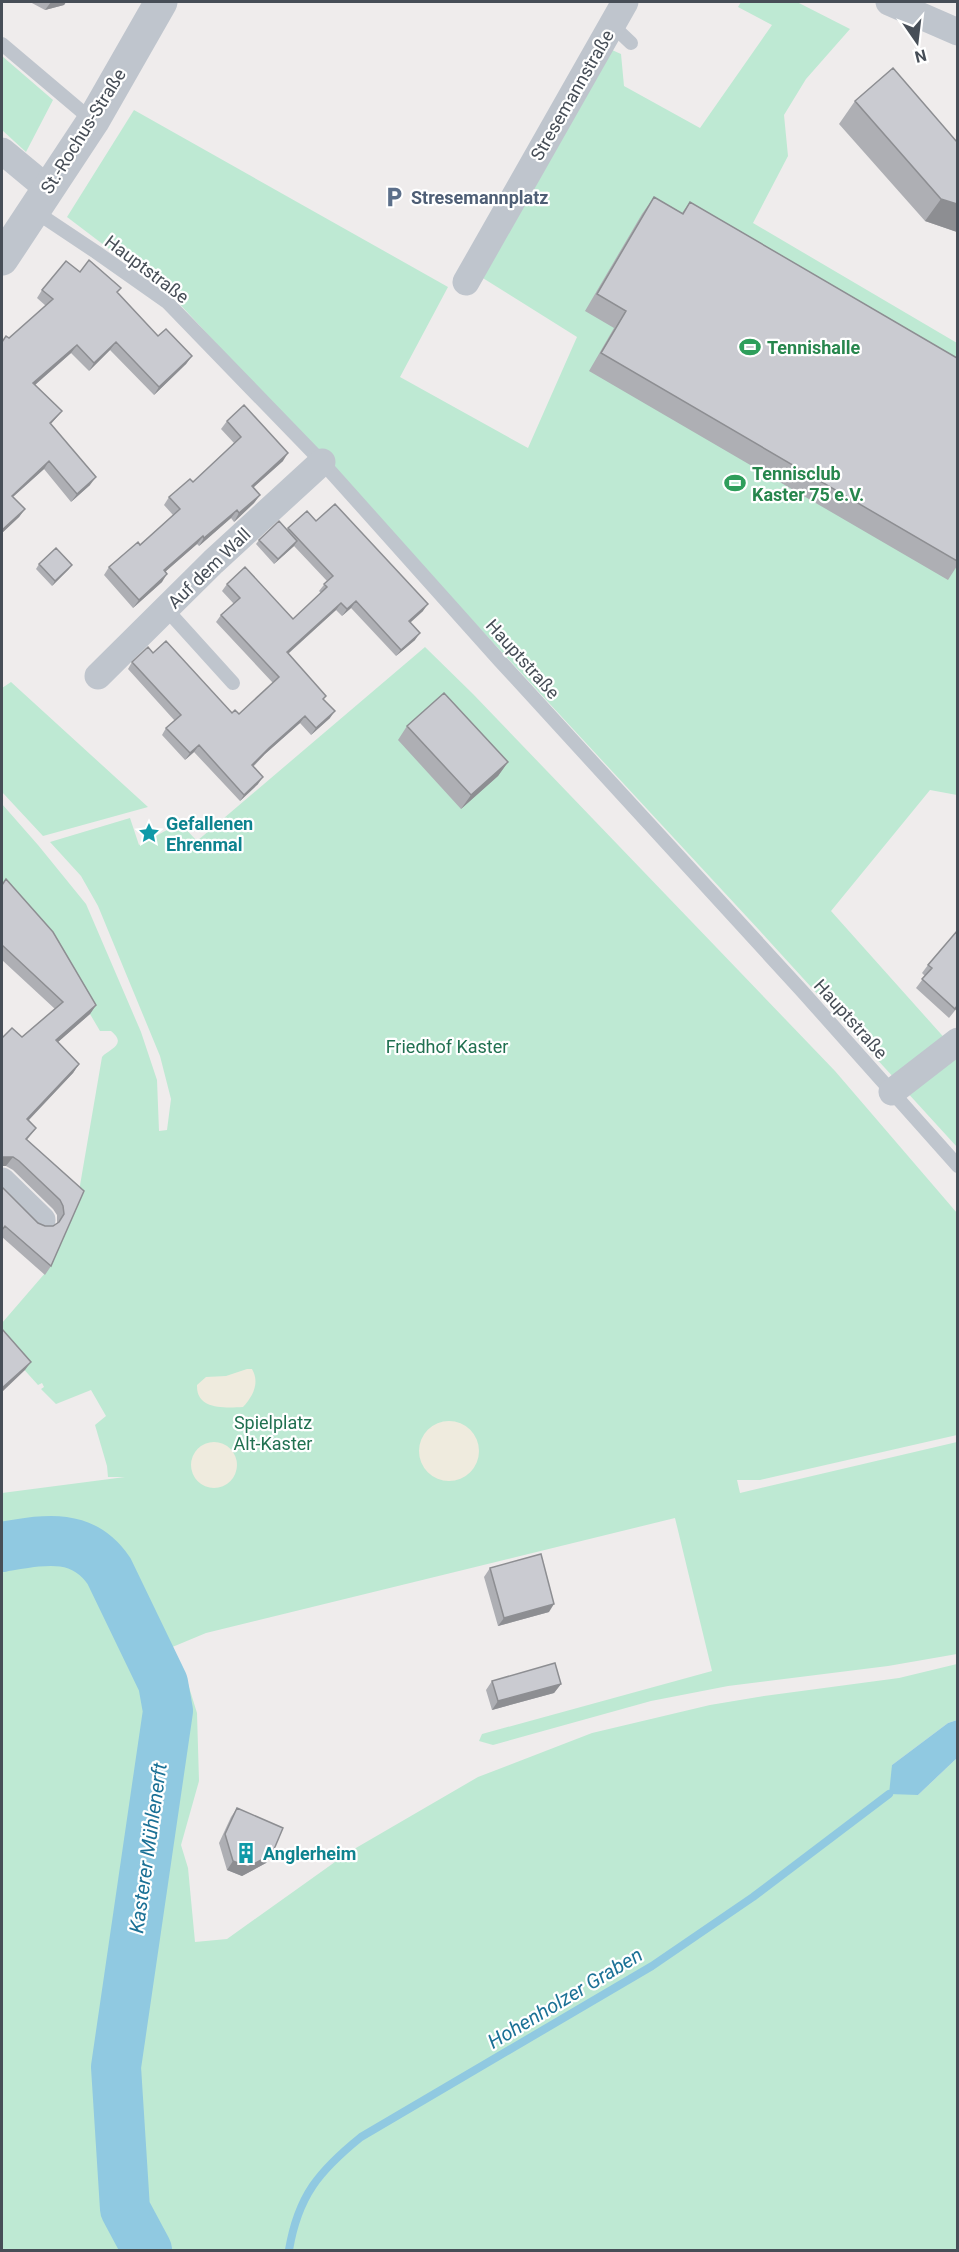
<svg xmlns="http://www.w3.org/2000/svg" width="959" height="2252" font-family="Roboto,sans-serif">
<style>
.green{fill:#bee9d3}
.sand{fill:#efebde}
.water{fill:#90c9e1}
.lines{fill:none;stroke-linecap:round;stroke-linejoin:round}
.stream{stroke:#90c9e1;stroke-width:8}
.river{stroke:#90c9e1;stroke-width:50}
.service{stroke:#bfc5cd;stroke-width:14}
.minor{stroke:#bfc5cd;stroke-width:27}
.tertiary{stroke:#bfc5cd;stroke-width:33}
.wall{fill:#aeafb4}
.shaded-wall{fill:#8d8e92}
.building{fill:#cacbd1;stroke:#8d8e92;stroke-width:1.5}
.labels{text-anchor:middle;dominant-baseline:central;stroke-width:4.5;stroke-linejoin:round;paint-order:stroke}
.street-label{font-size:18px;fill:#474e57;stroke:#fff}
.service-label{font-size:18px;font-weight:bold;fill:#4e5e75;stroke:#fff;text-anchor:start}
.leisure-label{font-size:18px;font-weight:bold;fill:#27864d;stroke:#fff;text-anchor:start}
.culture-label{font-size:18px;font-weight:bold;fill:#0d838f;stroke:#fff;text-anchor:start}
.park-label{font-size:18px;fill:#207050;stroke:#fff}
.water-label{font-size:20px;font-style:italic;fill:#1b7196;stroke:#fff}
</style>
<rect width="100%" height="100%" fill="#efecec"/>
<path class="green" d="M741,2H797L850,29L806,79L784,115L788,156L753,223L957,343V795L930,790L831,911L957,1052V1147L760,931L175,299L67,217L134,110L448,287L400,377L528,448L577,337L478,275L612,50L621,54L624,86L700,128L772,25L738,7Z
M2,56L53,100L26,152L2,130Z
M425,647L473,694L835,1071L957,1213V1435L760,1480H737L740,1493L957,1442V1654L888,1666L728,1686L651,1701L493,1745L479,1741L482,1734L712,1671L675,1518L206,1633L170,1648L184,1671L197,1713L199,1781L181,1845L188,1868L195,1942L227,1939L349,1852L478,1777L592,1733L710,1705L764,1696L899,1678L957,1664V1720L948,1723L892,1765L918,1795L957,1758V2250H2V1493L125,1477H108L107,1466L95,1425L106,1416L91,1390L56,1404L41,1389L44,1387L42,1383L38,1385L2,1345V1323L46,1272L78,1197L102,1057C109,1049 128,1045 111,1031H100L47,941L2,889V804L38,845L86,904L141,1032L157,1080L159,1131L167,1130L171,1099L160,1056L98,906L81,876L50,842L130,818L139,845L180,823L197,841Z
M11,682L148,807L43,836L2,792V688Z"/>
<path class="sand" d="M247,1369H252C260,1383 253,1396 243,1407C225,1408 196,1410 197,1385L206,1377L226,1376Z
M419 1451a30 30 0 1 1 60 0a30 30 0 1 1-60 0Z
M191 1465a23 23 0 1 1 46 0a23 23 0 1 1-46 0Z"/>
<path class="water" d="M957,1720V1758L918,1795L889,1794L892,1765L948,1723Z"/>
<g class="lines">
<path class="stream" d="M289,2250C298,2196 319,2171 361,2137L652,1966L753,1897L889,1794"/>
<path class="river" d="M2,1547C43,1540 82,1531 109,1571L163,1683L168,1711L116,2067L125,2209L147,2250"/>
<path class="service" d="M612,25L631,43
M2,44L93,121
M33,210L96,252L167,302L322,462L500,661L802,991L958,1166
M166,609L233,683"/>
<path class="minor" d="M889,2L958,32
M2,151L48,189
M466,282L625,2
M98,676L213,562L322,462
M892,1092L958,1041
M2,1181L42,1220"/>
<path class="tertiary" d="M2,259L93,121L161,2"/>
</g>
<path class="wall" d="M30,2H66L64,5L45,10Z
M855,101L957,142V232L925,221L839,124Z
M654,197L682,213L690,202L957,358V566L948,580L589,371L614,328L585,311L642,214Z
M80,272L121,288L117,293L158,336L192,356L186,364L154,395L110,350L89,371L71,353L35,385L62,411L51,424L90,485L71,502L44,469L13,497L25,509L19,517L2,533L9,338L46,306L37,298L42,290Z
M227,421L283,461L253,488L260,495L254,503L234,522L231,518L199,546L197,544L165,572L162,582L133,608L104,575L109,567L140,545L173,515L164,505L169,497L193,482L234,443L221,429Z
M316,521L423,611L410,623L415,640L396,656L351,608L342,616L336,610L288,654L324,700L330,718L311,735L300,723L265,754L253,767L258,784L240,801L194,752L185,760L162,735L166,728L175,721L128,669L132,662L153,653L232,713L239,714L273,683L216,622L221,615L234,604L222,591L227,584L293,619L321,593L319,591L327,581L294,546L274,564L256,544L259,540L287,530L288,528Z
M39,564L72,565L68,570L52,586L36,569Z
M407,726L508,762L498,776L461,809L398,740Z
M2,885L96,1005L90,1014L58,1042L79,1064L73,1073L29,1120L36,1128L27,1140L84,1191L51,1266L45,1275L2,1237V1187L38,1223L45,1226H53L57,1223V1215L53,1209L13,1170L6,1166L22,1037L55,1009L2,960Z
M957,931V1008L949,1018L916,988L925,976L922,973L928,965Z
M490,1568L549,1612L498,1626L484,1577Z
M492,1681L561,1684L554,1693L492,1710L486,1690Z
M237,1808L272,1854L266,1863L242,1876L227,1870L219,1843L231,1817Z"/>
<path class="shaded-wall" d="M51,2H66L64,5L45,10Z
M941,199L957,204V232L925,221Z
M116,342L110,350L89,371L94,363Z
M77,345L71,353L28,391L33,383Z
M192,356L186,364L154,395L159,387Z
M62,411L56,418L44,431L50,423Z
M288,453L283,461L246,494L252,486Z
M49,461L44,469L6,503L12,496Z
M96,477L90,485L71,502L77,494Z
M260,495L254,503L234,522L239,513Z
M25,509L19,517L2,533V530Z
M237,510L231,518L199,546L204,538Z
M203,536L197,544L158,578L164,570Z
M297,541L294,546L274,564L278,559Z
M72,565L68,570L52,586L55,581Z
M167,574L162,582L133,608L139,600Z
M356,601L351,608L342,616L347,609Z
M341,603L336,610L282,659L287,652Z
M428,604L423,611L404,628L409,621Z
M420,633L415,640L396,656L401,650Z
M335,711L330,718L311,735L316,728Z
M305,716L300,723L265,754L247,772L252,765L269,748Z
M199,745L194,752L185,760L190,753Z
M508,762L498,776L461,809L471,795Z
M263,777L258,784L240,801L244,795Z
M96,1005L90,1014L50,1049L56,1040Z
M79,1064L73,1073L21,1128L27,1119Z
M3,1157H13L6,1166H2V1158Z
M31,1362L25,1370L2,1392V1388Z
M554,1604L549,1612L498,1626L504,1618Z
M561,1684L554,1693L492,1710L498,1701Z
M272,1854L266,1863L242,1876L227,1870L233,1861Z"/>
<path class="building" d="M893,68L957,142V204L941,199L855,101Z
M654,197L683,214L690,202L957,358V561L601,353L626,311L597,294Z
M89,260L121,288L117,292L158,336L166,329L192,356L159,387L116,342L94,363L77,345L33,383L62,411L50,423L96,477L77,494L49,461L12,496L25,509L2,530V342L6,336L9,338L53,299L42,290L66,261L80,272Z
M244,405L288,453L252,486L260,495L239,513L237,510L204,538L203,536L164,570L167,574L139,600L109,567L138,542L140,545L180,509L169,497L190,479L193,482L241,437L227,421Z
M335,504L428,604L409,621L420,633L401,650L356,601L347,609L341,603L287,652L326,696L323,699L335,711L316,728L305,716L269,748L252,765L263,777L244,795L199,745L190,753L166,728L181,715L132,662L148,647L153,653L166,641L232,713L235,710L239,714L279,677L221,615L240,598L227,584L245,567L293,619L327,587L324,584L333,576L288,528L307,511L316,521Z
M279,521L297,541L278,559L259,540Z
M56,548L72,565L55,581L39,564Z
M444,693L508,762L471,795L407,726Z
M6,879L53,932L96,1005L56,1040L79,1064L27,1119L36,1128L26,1139L84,1191L51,1266L5,1226L2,1230V1187L38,1223L45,1226H53L59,1222L64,1214L63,1206L60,1200L19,1161L13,1157H3L2,1158V1038L12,1028L22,1037L63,1002L2,945V885Z
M957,931V1006L955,1009L922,979L932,968L928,965Z
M2,1329L31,1362L2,1388Z
M541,1554L554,1604L504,1618L490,1568Z
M555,1663L561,1684L498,1701L492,1681Z
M237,1808L283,1828L272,1854L248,1867L233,1861L225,1834Z"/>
<defs>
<symbol id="parking-bare" viewBox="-9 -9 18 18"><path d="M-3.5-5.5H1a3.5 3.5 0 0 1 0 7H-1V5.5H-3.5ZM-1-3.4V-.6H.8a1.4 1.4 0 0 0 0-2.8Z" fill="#5c6f8a" stroke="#fff" stroke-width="2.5" paint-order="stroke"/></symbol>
<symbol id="stadium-bare" viewBox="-9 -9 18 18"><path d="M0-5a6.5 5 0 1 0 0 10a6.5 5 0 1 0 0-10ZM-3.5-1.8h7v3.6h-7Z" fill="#2e9e5b" stroke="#fff" stroke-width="2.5" paint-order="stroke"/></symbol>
<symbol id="sight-bare" viewBox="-9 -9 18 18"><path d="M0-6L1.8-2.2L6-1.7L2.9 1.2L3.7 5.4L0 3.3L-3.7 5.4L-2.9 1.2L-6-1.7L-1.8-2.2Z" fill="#0f9aa8" stroke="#fff" stroke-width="2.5" paint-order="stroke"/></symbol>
<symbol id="building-bare" viewBox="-9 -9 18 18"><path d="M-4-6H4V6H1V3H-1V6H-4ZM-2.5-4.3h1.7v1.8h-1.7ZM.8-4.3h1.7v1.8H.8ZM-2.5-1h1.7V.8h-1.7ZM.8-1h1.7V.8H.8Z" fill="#0f9aa8" stroke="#fff" stroke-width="2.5" paint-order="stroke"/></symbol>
</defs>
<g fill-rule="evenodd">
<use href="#parking-bare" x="379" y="182" width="30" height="30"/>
<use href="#stadium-bare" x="735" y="332" width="30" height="30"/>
<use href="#stadium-bare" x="720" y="468" width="30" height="30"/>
<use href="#sight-bare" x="134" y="818" width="30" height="30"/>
<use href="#building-bare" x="231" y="1838" width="30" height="30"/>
</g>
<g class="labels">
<g class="street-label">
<text transform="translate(572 95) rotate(-60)">Stresemannstraße</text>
<text transform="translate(83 131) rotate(-58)">St.-Rochus-Straße</text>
<text transform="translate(147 269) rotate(37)">Hauptstraße</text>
<text transform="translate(209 568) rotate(-44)">Auf dem Wall</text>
<text transform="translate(523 659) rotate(48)">Hauptstraße</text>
<text transform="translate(851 1019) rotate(48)">Hauptstraße</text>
</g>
<g class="service-label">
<text x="411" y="197">Stresemannplatz</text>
</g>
<g class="leisure-label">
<text x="767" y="347">Tennishalle</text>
<text x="752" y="473">Tennisclub<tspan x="752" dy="21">Kaster 75 e.V.</tspan></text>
</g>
<g class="culture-label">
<text x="166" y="823">Gefallenen<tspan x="166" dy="21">Ehrenmal</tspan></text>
<text x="263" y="1853">Anglerheim</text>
</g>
<g class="park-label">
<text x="447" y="1046">Friedhof Kaster</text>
<text x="273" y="1422">Spielplatz<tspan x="273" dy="21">Alt-Kaster</tspan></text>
</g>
<g class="water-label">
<text transform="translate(148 1848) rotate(-82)">Kasterer Mühlenerft</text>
<text transform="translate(565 1998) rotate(-31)">Hohenholzer Graben</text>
</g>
</g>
<rect width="959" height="2252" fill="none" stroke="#474e57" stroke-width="6"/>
<g transform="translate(917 42) rotate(166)" stroke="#ffffff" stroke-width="4.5" paint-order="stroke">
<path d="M0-4.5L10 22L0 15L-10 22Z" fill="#474e57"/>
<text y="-9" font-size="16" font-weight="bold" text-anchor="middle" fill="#474e57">N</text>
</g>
</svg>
